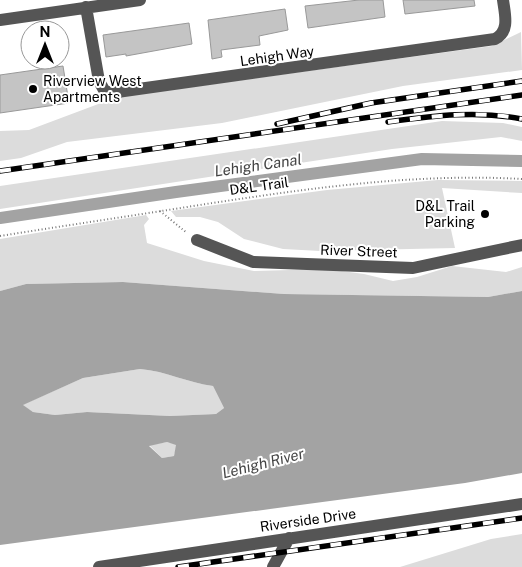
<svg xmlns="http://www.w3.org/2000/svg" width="522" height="567" font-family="'Public Sans',sans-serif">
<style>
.green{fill:#dcdcdc}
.water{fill:#a3a3a3;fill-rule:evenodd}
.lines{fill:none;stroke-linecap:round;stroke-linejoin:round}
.canal{stroke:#a3a3a3;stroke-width:12}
.building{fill:#c4c4c4;stroke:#999}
.path{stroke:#777;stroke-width:2;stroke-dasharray:1 2.5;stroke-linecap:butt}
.minor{stroke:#555;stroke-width:12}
.rail-casing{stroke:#000;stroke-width:5.5}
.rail{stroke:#fff;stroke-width:4;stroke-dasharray:11;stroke-linecap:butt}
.poi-dot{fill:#000;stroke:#fff;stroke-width:2}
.labels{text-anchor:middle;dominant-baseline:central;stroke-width:4;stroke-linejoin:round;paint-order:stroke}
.street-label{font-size:14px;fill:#000;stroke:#fff}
.poi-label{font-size:14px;fill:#000;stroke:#fff;text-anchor:start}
.water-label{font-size:15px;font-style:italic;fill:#444;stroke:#fff}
</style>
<rect width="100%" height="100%" fill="#fff"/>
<path class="green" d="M521,32L522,70L403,86L222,123L67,142L21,158L0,161V131L29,130L117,97L492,46Z
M442,121L503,123L522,127V141L501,137L392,149L0,209V186Z
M438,180L522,181V193L442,188L455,248L320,251L283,249L244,239L218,222L200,217H176L171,211L327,190Z
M146,215L149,219L144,225L147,243L204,261L254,271L327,269L364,274L393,281L417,277L452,266L506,272L522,267V291L488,297L284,294L123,282L26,284L0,291V239Z
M140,369C166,371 188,383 213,386L224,408L216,414L170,416L87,412L55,415L33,412L22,405L83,378Z
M167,442L177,444L174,456L162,458L149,445Z
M522,534V567H400L491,539Z"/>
<path class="water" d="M123,282L284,294L488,297L522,291V473L465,483L0,545V291L26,284ZM140,369C166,371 188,383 213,386L224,408L216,414L170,416L87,412L55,415L33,412L23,405L83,378ZM167,442L176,445L174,456L162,458L149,446Z"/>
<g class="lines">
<path class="canal" d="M0,218L176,192L422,159L522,161"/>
</g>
<path class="building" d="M359,0H383L385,17L308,28L305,6Z
M403,0H474L475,6L405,14Z
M285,9L288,30L259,36L260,45L221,50L222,57L212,59L208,20Z
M189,23L192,44L126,56V54L106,57L103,35Z
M63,66L69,103L0,113V75Z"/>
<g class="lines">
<path class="path" d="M160,211L187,233
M0,236C69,225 137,215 206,204C311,188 416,173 522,179"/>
<path class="minor" d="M86,7L99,81L104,90L110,93L495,39C510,31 505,15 503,0
M0,20L140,0
M197,240L253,262L413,268L522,245
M99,567L522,504
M273,567L289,538"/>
<defs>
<path id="rail" d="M388,122C433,116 477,110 522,119
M277,124L371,103L522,81
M0,171L522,95
M178,567L522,518"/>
</defs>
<use href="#rail" class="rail-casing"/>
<use href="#rail" class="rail"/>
</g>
<g class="poi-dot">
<circle cx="33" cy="89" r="5"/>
<circle cx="485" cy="214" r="5"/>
</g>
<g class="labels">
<g class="street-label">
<text transform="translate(277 56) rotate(-8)">Lehigh Way</text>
<text transform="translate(259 186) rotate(-8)">D&amp;L Trail</text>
<text transform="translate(359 251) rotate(2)">River Street</text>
<text transform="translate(308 520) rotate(-8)">Riverside Drive</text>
</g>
<g class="poi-label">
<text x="43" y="81">Riverview West<tspan x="43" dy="16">Apartments</tspan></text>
<text x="475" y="206" text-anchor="end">D&amp;L Trail<tspan x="475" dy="16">Parking</tspan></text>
</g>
<g class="water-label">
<text transform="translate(258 165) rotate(-8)">Lehigh Canal</text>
<text transform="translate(263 463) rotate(-14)">Lehigh River</text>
</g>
</g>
<g transform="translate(45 45)"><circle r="24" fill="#ffffff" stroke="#999999"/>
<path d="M0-4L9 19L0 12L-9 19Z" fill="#000000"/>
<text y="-8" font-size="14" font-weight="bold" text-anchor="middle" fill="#000000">N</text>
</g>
</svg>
